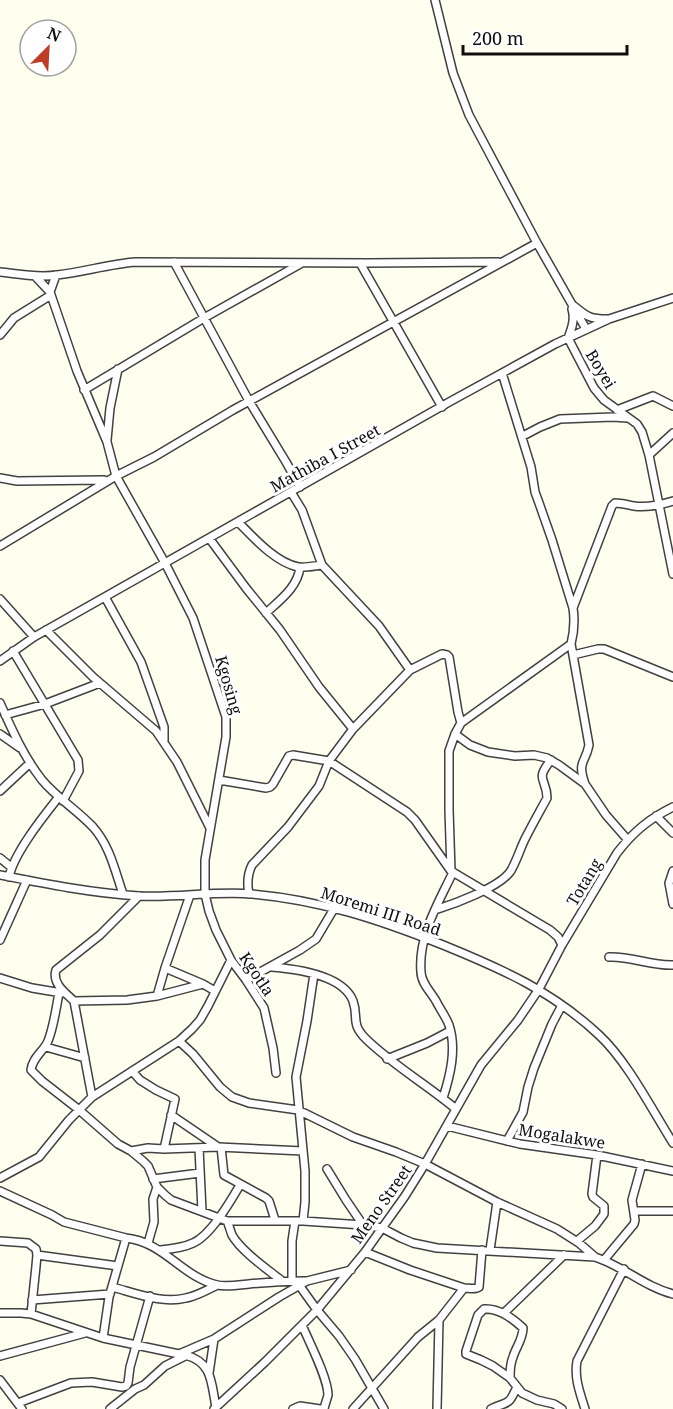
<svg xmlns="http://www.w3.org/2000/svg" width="673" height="1409" font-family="'Noto Serif',serif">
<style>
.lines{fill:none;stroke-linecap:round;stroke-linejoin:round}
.minor-casing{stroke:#414141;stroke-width:10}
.minor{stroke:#fff;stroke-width:7}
.labels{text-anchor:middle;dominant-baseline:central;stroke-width:6;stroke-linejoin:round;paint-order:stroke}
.street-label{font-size:16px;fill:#0e0e0e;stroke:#fff}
</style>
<rect width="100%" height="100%" fill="#ffffef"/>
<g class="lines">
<defs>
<path id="minor" d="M435,0L453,73L469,115L537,243L586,329
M174,262L249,401L286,462L300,487
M360,263L442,407
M0,272C19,274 38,278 57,275C84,272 109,264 136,262L368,263L498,262
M50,292L56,275
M574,306C587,317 591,319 607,319
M572,309C575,319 572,328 568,338L594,388L604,400L637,424L642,432L649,455L673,574
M0,335L14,318L51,295
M84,390L204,318L302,263
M617,410L653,396L673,406
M523,436L540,427L560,419L613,417L627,418
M107,440L110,408L118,369
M649,455L673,433
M0,478L17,481L104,480
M291,492L302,510L322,565L379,626L410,670L442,654L447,655L449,657L458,712L461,723
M238,522C254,538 275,562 298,567C305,568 314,566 322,565
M209,538L246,588L280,630L319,687L353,729L410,670
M0,546L116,476L107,442L77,371L50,292L35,276
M105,597L141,662L164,727V741
M0,599L34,637
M573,608L612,506L615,503C621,503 628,505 634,506C647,508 660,505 673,501
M266,613C280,600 298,587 300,567
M46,630L93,677L156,731L177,762L210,828
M571,644L589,745C585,765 577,760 585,784
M13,651L78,760L79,771L63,801
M573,655L598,649H604L673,677
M0,661L34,637L451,401L555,344L609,319L673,298
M0,703C12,730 24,757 42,780C57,798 77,810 93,827C110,846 115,871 123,894
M5,715L45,704L100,683
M0,734L20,748
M455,734L470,745L488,752L515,756L534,755L547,758L559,765L585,784L606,815L627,839
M219,780L266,788L270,787L273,784L289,756L293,755L329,761L407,812L415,820L451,871L550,930L558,937L562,945
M0,791L30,763
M656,816L673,833
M0,858L11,867
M451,871L449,810V751L455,734L461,723L571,644C574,632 575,621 573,608L552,540L539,503L535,492L531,467L502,373
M673,871L669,883L673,904
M0,875C46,884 92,893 139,896C176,898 214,891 252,894C321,900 380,920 443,945C502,969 552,991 599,1035C628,1062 652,1110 673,1143
M9,877C14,853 43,817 58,798
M249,894C247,884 247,875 252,865L288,827L319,786L329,761L353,729
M435,910C454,904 498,888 510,872C516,863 520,849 525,839C532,825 540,811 547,798C547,778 534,781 551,760
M0,940L27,880
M609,957C631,956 651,966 673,965
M272,967C296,969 343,975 353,1001C359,1018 350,1023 366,1039C394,1066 426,1084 456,1109
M165,968L203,984
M0,978L32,988L62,993
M246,980L300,950L316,939L335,907
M59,993C56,1008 54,1026 48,1041C44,1051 32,1058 31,1070L42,1081L78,1109L118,1144L131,1151L143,1161L148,1166L157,1187L165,1195L171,1200L227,1221H303L363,1225L382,1228L401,1238L413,1243L437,1248L595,1257C623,1266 645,1287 673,1294
M157,996L165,968L190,895
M74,1001L127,1000L157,996L203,984L215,991
M179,1041L193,1054L220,1087L232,1097L249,1103L298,1110L353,1137L396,1152L425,1164L497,1202L557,1229L579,1243L595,1257
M46,1047L85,1058
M387,1059L427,1043L450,1031
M132,1071L140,1080L156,1090L175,1099L164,1149
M276,1073L273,1048L264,1008L246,980L231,960L216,930L209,911L205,894V860L226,737V717L193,618L165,563L116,476L154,457L233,410L537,243
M92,1097L74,1001C64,992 52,983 56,970L100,935L139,896
M443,1098C450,1076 457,1049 449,1025C446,1017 440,1009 436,1001C431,992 421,983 421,972C418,936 438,904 453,872
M171,1115L218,1147
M447,1126L520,1144L597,1155L673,1171
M507,1141L523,1112L528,1087L534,1068L552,1024L562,1005
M221,1147L224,1175L266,1198L269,1201L275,1220
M199,1148L202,1211
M131,1151L148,1148L164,1149L218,1147L303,1151
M327,1169L346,1200L363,1225
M0,1178L39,1157L69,1120L92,1097L179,1041L192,1029L200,1020L208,1006L231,960
M153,1179L200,1173
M0,1191L52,1215L64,1222L126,1238C164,1242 182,1277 217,1285C226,1287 239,1285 249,1284C268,1282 286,1281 305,1281
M634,1211H673
M227,1221C229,1225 230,1230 232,1235C241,1251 267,1269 282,1281
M303,1221L305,1202V1171L296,1077L307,1021L314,974
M0,1241L28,1243L36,1249L37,1255L36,1266L31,1314
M577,1241L595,1226L604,1214V1206L593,1197L592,1194L597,1155
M148,1243L154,1222L153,1199L157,1187
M160,1250C171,1249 183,1248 193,1243C211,1235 230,1202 240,1185
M490,1250L497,1202
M365,1252L410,1270L464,1288C469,1288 475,1290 479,1287L482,1250
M37,1255L118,1266
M604,1260L634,1224L635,1220L632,1200L642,1164
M292,1281V1241L295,1221
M299,1285L317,1310L339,1336L355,1359L384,1409
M112,1287C135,1293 162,1304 186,1298C197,1296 207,1290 217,1285
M32,1300L110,1294
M0,1313H21L31,1314L103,1338L179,1354L214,1339L279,1297L307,1281L351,1270
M504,1313L564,1255
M302,1325C309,1342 328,1378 328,1395C327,1399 325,1404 324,1409
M103,1338L109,1297L126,1238
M185,1355C213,1362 211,1383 216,1407
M0,1356L85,1333
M209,1373L214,1339
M510,1378C510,1370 510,1364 513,1357C516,1347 523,1339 523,1328C512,1318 499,1308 484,1309L478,1315L466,1351V1354L481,1360L493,1366L510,1378L522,1393L537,1400L554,1404L562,1409
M0,1380L22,1409
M18,1403L71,1383L92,1382L122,1387L126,1386L128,1383L130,1367L150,1296
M110,1409L135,1389L144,1385L165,1366L187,1355
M214,1409L265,1362L317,1310L365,1252L405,1196L425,1164L481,1065L518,1020L539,989L562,945L617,853C634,831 649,819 673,807
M293,1409L300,1406L320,1409
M353,1409L418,1337L439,1320L464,1288
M437,1409L439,1320
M491,1409C509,1400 507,1408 517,1387
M585,1409C580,1393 574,1378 577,1361L624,1269"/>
</defs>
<use href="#minor" class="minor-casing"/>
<use href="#minor" class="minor"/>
</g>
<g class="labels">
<g class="street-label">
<text transform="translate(601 369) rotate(59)">Boyei</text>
<text transform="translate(325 458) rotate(-29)">Mathiba I Street</text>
<text transform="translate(229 685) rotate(74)">Kgosing</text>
<text transform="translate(584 882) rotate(-59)">Totang</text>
<text transform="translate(381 911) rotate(18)">Moremi III Road</text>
<text transform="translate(257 974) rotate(56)">Kgotla</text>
<text transform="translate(562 1136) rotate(9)">Mogalakwe</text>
<text transform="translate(381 1204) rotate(-55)">Meno Street</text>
</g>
</g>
<g transform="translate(48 48) rotate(24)"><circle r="28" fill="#ffffff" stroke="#9f9f9f" stroke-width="1.5"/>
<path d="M0-4.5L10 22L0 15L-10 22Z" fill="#be3d26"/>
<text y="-9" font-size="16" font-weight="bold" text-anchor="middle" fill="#0e0e0e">N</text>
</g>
<path d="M463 45v9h164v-9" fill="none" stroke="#0e0e0e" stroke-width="3"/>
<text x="472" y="45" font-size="18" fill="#0e0e0e" stroke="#ffffff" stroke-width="4.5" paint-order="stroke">200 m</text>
</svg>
